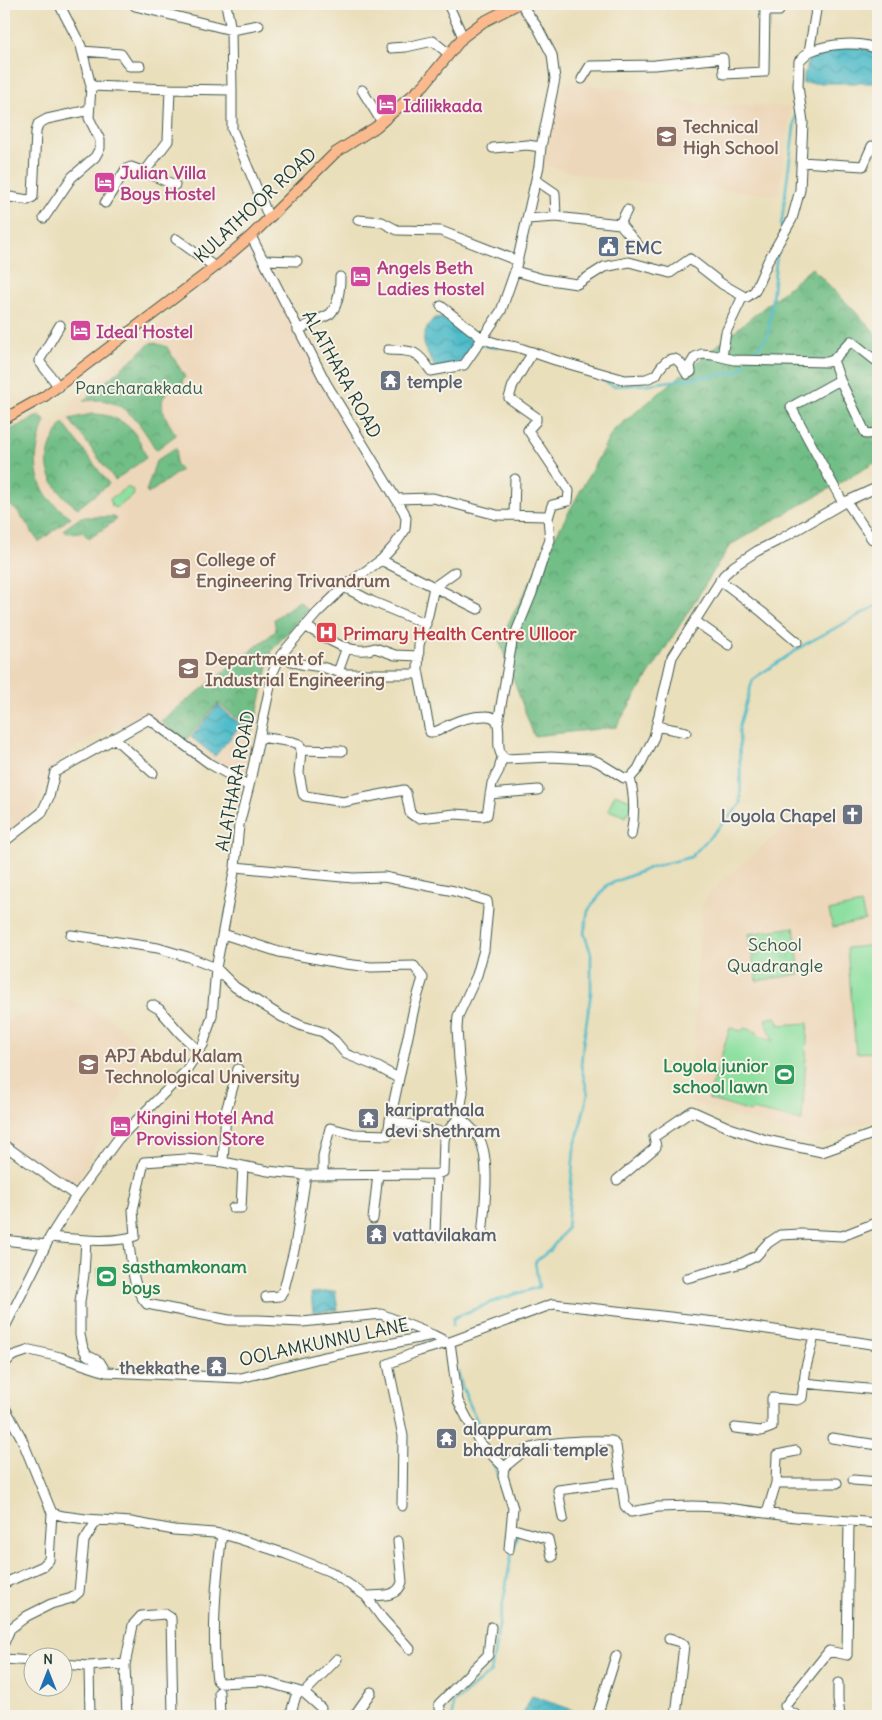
<svg xmlns="http://www.w3.org/2000/svg" width="882" height="1720" font-family="Delius,sans-serif">
<style>
.built{fill:#edd7ba}
.green{fill:#8ee0a1;stroke:#568e6a}
.forest{fill:url(#forest-crowns);stroke:#487e5e}
.park{fill:url(#park-tufts);stroke:#568e6a}
.water{fill:url(#water-waves);stroke:#377c7f}
.lines{fill:none;stroke-linecap:round;stroke-linejoin:round}
.stream{stroke:#4fbcca;stroke-width:2.5}
.minor-casing{stroke:#3d5548;stroke-width:11}
.major-casing{stroke:#3d5548;stroke-width:12}
.minor{stroke:#fff;stroke-width:9}
.major{stroke:#fbba8d;stroke-width:10}
.labels{text-anchor:middle;dominant-baseline:central;stroke-width:4;stroke-linejoin:round;paint-order:stroke}
.hotel-label{font-size:18px;font-weight:bold;fill:#b23c85;stroke:#f7f3e8;text-anchor:start}
.education-label{font-size:18px;font-weight:bold;fill:#785e54;stroke:#f7f3e8;text-anchor:start}
.street-label{font-size:18px;fill:#1f3d34;stroke:#f7f3e8}
.service-label{font-size:18px;font-weight:bold;fill:#4e5e75;stroke:#f7f3e8;text-anchor:start}
.worship-label{font-size:18px;font-weight:bold;fill:#5b616d;stroke:#f7f3e8;text-anchor:start}
.park-label{font-size:18px;fill:#355e4a;stroke:#f7f3e8}
.health-label{font-size:18px;font-weight:bold;fill:#be3a42;stroke:#f7f3e8;text-anchor:start}
.leisure-label{font-size:18px;font-weight:bold;fill:#27864d;stroke:#f7f3e8;text-anchor:end}
</style>
<defs>
<pattern id="forest-crowns" width="20" height="18" patternUnits="userSpaceOnUse" patternTransform="scale(1.25)"><rect width="20" height="18" fill="#72be87"/><path d="M2 6a3 3 0 1 1 6 0M12 15a3 3 0 1 1 6 0" fill="none" stroke="#5d9c6f"/></pattern>
<pattern id="park-tufts" width="24" height="20" patternUnits="userSpaceOnUse" patternTransform="scale(1.25)"><rect width="24" height="20" fill="#8ee0a1"/><path d="M3 7l-1-3M5 7V3M7 7l1-3M15 17l-1-3M17 17v-4M19 17l1-3" fill="none" stroke="#7ac18b"/></pattern>
<pattern id="water-waves" width="16" height="10" patternUnits="userSpaceOnUse" patternTransform="scale(1.25)"><rect width="16" height="10" fill="#4fbcca"/><path d="M0 5q4-4 8 0t8 0" fill="none" stroke="#419aa5"/></pattern>
</defs>
<rect width="100%" height="100%" fill="#f7f3e8"/>
<filter id="ink" filterUnits="userSpaceOnUse"><feTurbulence type="fractalNoise" baseFrequency=".02" numOctaves="2"/><feDisplacementMap in="SourceGraphic" scale="10" xChannelSelector="R" yChannelSelector="G"/><feConvolveMatrix kernelMatrix="1 2 1 2 8 2 1 2 1" color-interpolation-filters="sRGB"/></filter>
<filter id="wash" filterUnits="userSpaceOnUse"><feTurbulence type="fractalNoise" baseFrequency=".0096" numOctaves="4" result="noise"/><feDisplacementMap in="SourceGraphic" scale="20" xChannelSelector="R" yChannelSelector="G"/><feGaussianBlur stdDeviation="1.12" result="paint"/><feColorMatrix in="noise" values="0 0 0 0 0 0 0 0 0 0 0 0 0 0 0 0 0 1.4 0 .05"/><feComposite in="paint" operator="in"/></filter>
<g filter="url(#wash)">
<rect width="100%" height="100%" fill="#eadfbb"/>
<path class="built" d="M579,83L708,105L791,106L779,195L598,178L543,165L557,87Z
M249,244L361,455L397,508L399,522L396,535L314,604L273,651L244,780L185,745L150,716L90,737L59,759L33,810L4,837V429L39,412L47,420L58,424L70,414L68,405Z
M878,797V1119L809,1139L690,1102L701,908L710,892L801,813L837,808Z
M63,997L111,1019L137,1042L142,1052L114,1113L73,1189L8,1145L4,1139V1023Z"/>
<path class="green" d="M127,487L133,490L134,495L116,508L112,506L110,499Z
M615,794L633,801L626,817L608,810Z
M861,904L865,920L833,927L829,911Z
M878,945V1052L856,1053L847,948Z
M776,1017L780,1025L808,1023L802,1121L752,1110L751,1112L708,1099L730,1028L742,1031L744,1028L757,1032L756,1035L773,1041L765,1019Z
M113,1268L114,1283H98V1269Z"/>
<path class="forest" d="M812,268L878,335V461L730,545L616,727L534,736L499,640L613,431Z
M152,342L167,347L185,377L182,381L184,385C179,387 173,388 169,391C153,402 169,423 176,435L156,450C145,431 130,406 106,401C99,399 90,401 83,401Z
M92,414C120,414 139,430 146,458L115,480L69,419Z
M40,415L45,421C30,460 32,493 71,517L39,542C27,527 22,510 4,502V433Z
M63,423L109,484L78,508C62,498 44,476 48,456C50,444 56,433 63,423Z
M175,448L177,450L175,463L181,470L148,494L146,492L156,461Z
M81,517H114L116,520L89,539L83,532L66,533L63,530Z
M299,601L308,609L272,650L253,731L218,703L185,741L161,721L276,631L274,619Z"/>
<path class="park" d="M794,927L800,974L757,981L748,934Z"/>
<path class="water" d="M844,47H854L878,52V83H802L810,54Z
M434,318C449,316 466,335 477,344L473,355L445,371L436,369C425,349 416,339 434,318Z
M218,705L241,725L215,756L191,737Z
M335,1291L338,1310L313,1312L311,1293Z
M532,1696L573,1710L571,1716H522Z"/>
<g class="lines">
<path class="stream" d="M781,227L797,104
M485,346L497,348
M750,357L768,336L777,253
M593,375L613,386L650,384L738,372L745,363
M453,1326V1318L500,1299L539,1287L535,1262L550,1250L567,1228L574,1150L588,1094L581,1066L583,1044L591,993V953L584,933L588,911L607,885L652,867L691,857L741,804L739,727L753,679L804,645L878,605
M458,1372L463,1389L482,1432
M492,1459L501,1485
M452,1716L453,1704L491,1672L511,1557L518,1536L517,1532"/>
</g>
</g>
<g filter="url(#ink)">
<g class="lines">
<defs>
<path id="minor" d="M59,4L81,46L91,86L170,89
M226,4L231,30L232,90
M448,4L463,37
M135,6L231,30L259,25
M765,11H779
M391,48L406,47L433,41L449,54
M82,51L121,54L129,66H140
M809,52L817,4
M582,79L590,66L655,65L723,58L724,74L764,72L765,4
M362,90L382,122
M493,148L527,145L541,147
M801,162L863,166L872,146
M142,171L175,185
M536,180L555,193L556,217
M4,196L28,200L33,197L36,132L38,124L47,119L89,110
M105,203L126,169L131,167L142,171L146,170L168,141L170,89L232,90V129L269,218
M44,218L72,177L95,157L100,148V140L89,118L91,86
M527,219L556,217L620,224L639,246
M358,220L382,222L397,230L441,231L518,261
M620,224L627,210
M176,239L215,267
M263,260L297,261
M515,271L543,279L577,284L604,267L629,262L670,273L690,259L722,284L743,296L747,297L755,291L768,261L792,219L800,190L803,122L798,86L799,61C803,58 806,53 811,51C828,44 862,40 878,50
M441,306L483,339L499,344L517,347L555,360L625,380L646,379L656,375C660,367 671,351 680,363C683,366 684,370 687,374L691,372L690,365L695,357L702,354L713,355L734,360L827,362L833,360L851,341L875,360H878
M298,330L330,314C339,305 340,289 340,277
M388,350C413,351 416,349 431,371L464,365L501,311L515,271L539,166L541,147L555,79L552,55L538,28L521,4
M533,352L513,385L509,398L536,417V421L528,430L569,491L568,501L552,505L548,518
M722,357L726,332L743,296
M833,360L840,380L866,434L878,433
M840,380L791,407L843,503
M59,387L39,361L60,325
M396,499L433,498L497,515L546,516L548,518L550,540L544,555L532,593L512,642L498,723
M846,501L872,539
M514,515L515,479
M381,560L434,587L428,615L419,645L418,670L430,732C438,733 440,729 447,726C457,720 473,716 485,716C510,715 490,748 505,759L551,757L590,759L598,762L624,778H630
M455,572L434,587L478,609
M720,580L762,612L797,642
M344,587L371,601L426,624
M695,621L729,645
M305,626C326,638 351,657 375,648L395,655L419,656
M280,657L301,664L322,667L345,674H419
M338,672L347,647
M656,726L686,732
M260,737L293,742L299,744L301,750L299,773L303,794L305,796L343,802L404,790L406,793L410,813L414,816L419,818L455,814L483,816L487,815L492,783L499,770L502,757
M114,738L153,773
M301,750L342,751
M630,778L638,769L654,737L672,657L724,575L734,566L757,551L779,540L843,503L878,487
M630,778C635,798 635,815 631,835
M490,794L538,790
M4,842L42,812L49,797L55,772L149,719L210,764L249,786
M235,867L353,878L384,877L454,891L487,901L488,908L484,950L477,975L458,1016L457,1028L459,1060L463,1092L459,1117L446,1133L444,1140L443,1172L437,1174
M223,934L279,952L345,964L371,967L414,966L423,978L414,1008L390,1120L446,1133
M71,935L158,948L188,957L216,968L235,987L282,1017L302,1026L323,1032L335,1041L346,1054L378,1067L398,1078
M152,1005L159,1009L181,1034L199,1051
M459,1117C466,1123 476,1131 480,1140C491,1163 484,1211 482,1237
M4,1145L76,1196
M223,1162L268,1171L306,1175L437,1174L435,1236
M323,1175V1156L330,1128L354,1134L388,1135L390,1120
M617,1180L656,1147L654,1137L692,1111L730,1128L766,1140L822,1152L878,1132
M233,1208H241L243,1166
M373,1219L378,1174
M50,1237C75,1239 112,1244 135,1236L133,1210L144,1162L186,1159L223,1162L226,1111L238,1069
M128,1238C132,1259 131,1288 147,1304L229,1320H258L302,1322L381,1314L433,1335
M4,1240L46,1245
M86,1240L84,1274L80,1302V1335L83,1348L87,1355L100,1362L106,1372
M687,1278L742,1263L756,1256L768,1243L780,1235L801,1234L842,1236L878,1222
M266,1297L280,1296L284,1289L295,1246L306,1175
M4,1329L50,1237L76,1196L118,1139L185,1072L203,1045L212,1016L216,968L235,867L239,825L249,786L273,672L281,655L317,613L345,586L381,560L394,546L405,530L406,518L404,512L326,383L251,236
M878,1345L733,1324L553,1304L450,1342L458,1401L480,1443L504,1467C510,1463 516,1457 523,1452C540,1441 591,1440 612,1441L616,1446L625,1506L631,1512L658,1507L692,1506L720,1507L795,1517L878,1523
M4,1364L12,1356L30,1350L60,1357L106,1372L241,1378L320,1358L433,1335L447,1342
M803,1383L878,1390
M4,1406L21,1437L52,1513L63,1516L86,1519L131,1522L174,1530L214,1533L230,1536L286,1554L331,1572L366,1596L382,1618L410,1649
M735,1428L761,1431L772,1427V1398L797,1400L802,1398L806,1367L814,1336
M832,1438L878,1445
M504,1467L503,1476L513,1508L509,1549
M853,1480L878,1482
M776,1483H837
M402,1506L403,1436L388,1364L416,1352L450,1342
M767,1513L776,1483L777,1455L796,1451
M563,1518L558,1490L621,1482
M511,1528L548,1539L552,1557
M222,1534C216,1580 211,1634 217,1680L220,1683L263,1681L304,1693L321,1708
M7,1582L43,1566L49,1560L52,1513
M366,1596C380,1595 398,1598 402,1582L398,1541
M669,1639L680,1642L684,1645L676,1716
M4,1643L10,1629L27,1616L51,1604L72,1598L79,1592L84,1541L97,1520
M4,1659L32,1661
M62,1664L89,1666
M838,1683V1700L840,1716
M219,1692L220,1716
M304,1693L337,1659
M90,1716L89,1666L113,1664L125,1665
M127,1716L125,1665L133,1625L141,1616L165,1614L171,1618L173,1716
M290,1716L297,1692
M354,1716L371,1692
M442,1716L439,1704L488,1655L491,1627
M597,1716L616,1656
M798,1716L787,1710L785,1706L829,1651L847,1655L849,1521"/>
<path id="major" d="M4,419L45,396L215,267L251,236L335,153L376,127L424,85L463,37L483,22L518,4"/>
</defs>
<use href="#minor" class="minor-casing"/>
<use href="#major" class="major-casing"/>
<use href="#minor" class="minor"/>
<use href="#major" class="major"/>
</g>
</g>
<defs>
<symbol id="hotel-square" viewBox="-11 -11 22 22"><rect x="-9" y="-9" width="18" height="18" rx="4" fill="#d1479c" stroke="#f7f3e8"/><path d="M-6-4.5h1.5V1H6V5H4.5V3h-9V5H-6ZM-4 0a1.8 1.8 0 1 1 3.6 0ZM.5 0V-2.5h3Q6-2.5 6 0Z" fill="#fff"/></symbol>
<symbol id="school-square" viewBox="-11 -11 22 22"><rect x="-9" y="-9" width="18" height="18" rx="4" fill="#8d6e63" stroke="#f7f3e8"/><path d="M0-5L7-2L0 1L-7-2ZM-4 1L0 2.5L4 1V4Q0 6-4 4Z" fill="#fff"/></symbol>
<symbol id="civic-square" viewBox="-11 -11 22 22"><rect x="-9" y="-9" width="18" height="18" rx="4" fill="#5c6f8a" stroke="#f7f3e8"/><path d="M-.6-6.5H3V-4.5H.6V-3L4-1V1h2V6H-6V1h2V-1L-.6-3ZM-1.2 2.5V6h2.4V2.5Z" fill="#fff"/></symbol>
<symbol id="temple-square" viewBox="-11 -11 22 22"><rect x="-9" y="-9" width="18" height="18" rx="4" fill="#6b7280" stroke="#f7f3e8"/><path d="M0-6L5-2H3V0L6.5 2.5H4V6H1.5V3h-3V6H-4V2.5H-6.5L-3 0V-2H-5Z" fill="#fff"/></symbol>
<symbol id="university-square" viewBox="-11 -11 22 22"><rect x="-9" y="-9" width="18" height="18" rx="4" fill="#8d6e63" stroke="#f7f3e8"/><path d="M0-5L7-2L0 1L-7-2ZM-4 1L0 2.5L4 1V4Q0 6-4 4Z" fill="#fff"/></symbol>
<symbol id="hospital-square" viewBox="-11 -11 22 22"><rect x="-9" y="-9" width="18" height="18" rx="4" fill="#e0444e" stroke="#f7f3e8"/><path d="M-5-5h3v3.5h4V-5h3V5h-3V1.5h-4V5h-3Z" fill="#fff"/></symbol>
<symbol id="church-square" viewBox="-11 -11 22 22"><rect x="-9" y="-9" width="18" height="18" rx="4" fill="#6b7280" stroke="#f7f3e8"/><path d="M-1.2-6h2.4v3.5h3.3v2.4h-3.3V6h-2.4V-.1h-3.3v-2.4h3.3Z" fill="#fff"/></symbol>
<symbol id="stadium-square" viewBox="-11 -11 22 22"><rect x="-9" y="-9" width="18" height="18" rx="4" fill="#2e9e5b" stroke="#f7f3e8"/><path d="M0-5a6.5 5 0 1 0 0 10a6.5 5 0 1 0 0-10ZM-3.5-1.8h7v3.6h-7Z" fill="#fff"/></symbol>
</defs>
<g fill-rule="evenodd">
<use href="#hotel-square" x="374" y="92" width="25" height="25"/>
<use href="#school-square" x="654" y="124" width="25" height="25"/>
<use href="#hotel-square" x="92" y="170" width="25" height="25"/>
<use href="#civic-square" x="596" y="234" width="25" height="25"/>
<use href="#hotel-square" x="348" y="264" width="25" height="25"/>
<use href="#hotel-square" x="68" y="318" width="25" height="25"/>
<use href="#temple-square" x="378" y="368" width="25" height="25"/>
<use href="#university-square" x="168" y="556" width="25" height="25"/>
<use href="#hospital-square" x="314" y="620" width="25" height="25"/>
<use href="#university-square" x="176" y="656" width="25" height="25"/>
<use href="#church-square" x="840" y="802" width="25" height="25"/>
<use href="#university-square" x="76" y="1052" width="25" height="25"/>
<use href="#stadium-square" x="772" y="1062" width="25" height="25"/>
<use href="#temple-square" x="356" y="1106" width="25" height="25"/>
<use href="#hotel-square" x="108" y="1114" width="25" height="25"/>
<use href="#temple-square" x="364" y="1222" width="25" height="25"/>
<use href="#stadium-square" x="94" y="1264" width="25" height="25"/>
<use href="#temple-square" x="204" y="1354" width="25" height="25"/>
<use href="#temple-square" x="434" y="1426" width="25" height="25"/>
</g>
<g class="labels">
<g class="hotel-label">
<text x="403" y="105">Idilikkada</text>
<text x="120" y="172">Julian Villa<tspan x="120" dy="21">Boys Hostel</tspan></text>
<text x="377" y="267">Angels Beth<tspan x="377" dy="21">Ladies Hostel</tspan></text>
<text x="96" y="331">Ideal Hostel</text>
<text x="136" y="1117">Kingini Hotel And<tspan x="136" dy="21">Provission Store</tspan></text>
</g>
<g class="education-label">
<text x="683" y="126">Technical<tspan x="683" dy="21">High School</tspan></text>
<text x="196" y="559">College of<tspan x="196" dy="21">Engineering Trivandrum</tspan></text>
<text x="205" y="658">Department of<tspan x="205" dy="21">Industrial Engineering</tspan></text>
<text x="105" y="1055">APJ Abdul Kalam<tspan x="105" dy="21">Technological University</tspan></text>
</g>
<g class="street-label">
<text transform="translate(255 205) rotate(-43)">KULATHOOR ROAD</text>
<text transform="translate(342 374) rotate(61)">ALATHARA ROAD</text>
<text transform="translate(235 781) rotate(-79)">ALATHARA ROAD</text>
<text transform="translate(324 1342) rotate(-12)">OOLAMKUNNU LANE</text>
</g>
<g class="service-label">
<text x="625" y="247">EMC</text>
</g>
<g class="worship-label">
<text x="407" y="381">temple</text>
<text x="836" y="815" text-anchor="end">Loyola Chapel</text>
<text x="385" y="1109">kariprathala<tspan x="385" dy="21">devi shethram</tspan></text>
<text x="393" y="1234">vattavilakam</text>
<text x="200" y="1367" text-anchor="end">thekkathe</text>
<text x="463" y="1428">alappuram<tspan x="463" dy="21">bhadrakali temple</tspan></text>
</g>
<g class="park-label">
<text x="139" y="387">Pancharakkadu</text>
<text x="775" y="944">School<tspan x="775" dy="21">Quadrangle</tspan></text>
</g>
<g class="health-label">
<text x="343" y="633">Primary Health Centre Ulloor</text>
</g>
<g class="leisure-label">
<text x="768" y="1065">Loyola junior<tspan x="768" dy="21">school lawn</tspan></text>
<text x="122" y="1266" text-anchor="start">sasthamkonam<tspan x="122" dy="21">boys</tspan></text>
</g>
</g>
<rect width="882" height="1720" fill="none" stroke="#f7f3e8" stroke-width="20"/>
<g transform="translate(48 1672)"><circle r="24" fill="#f7f3e8" stroke="#a1aaa0"/>
<path d="M0-4L9 19L0 12L-9 19Z" fill="#1f6fb2"/>
<text y="-8" font-size="14" font-weight="bold" text-anchor="middle" fill="#1f3d34">N</text>
</g>
</svg>
